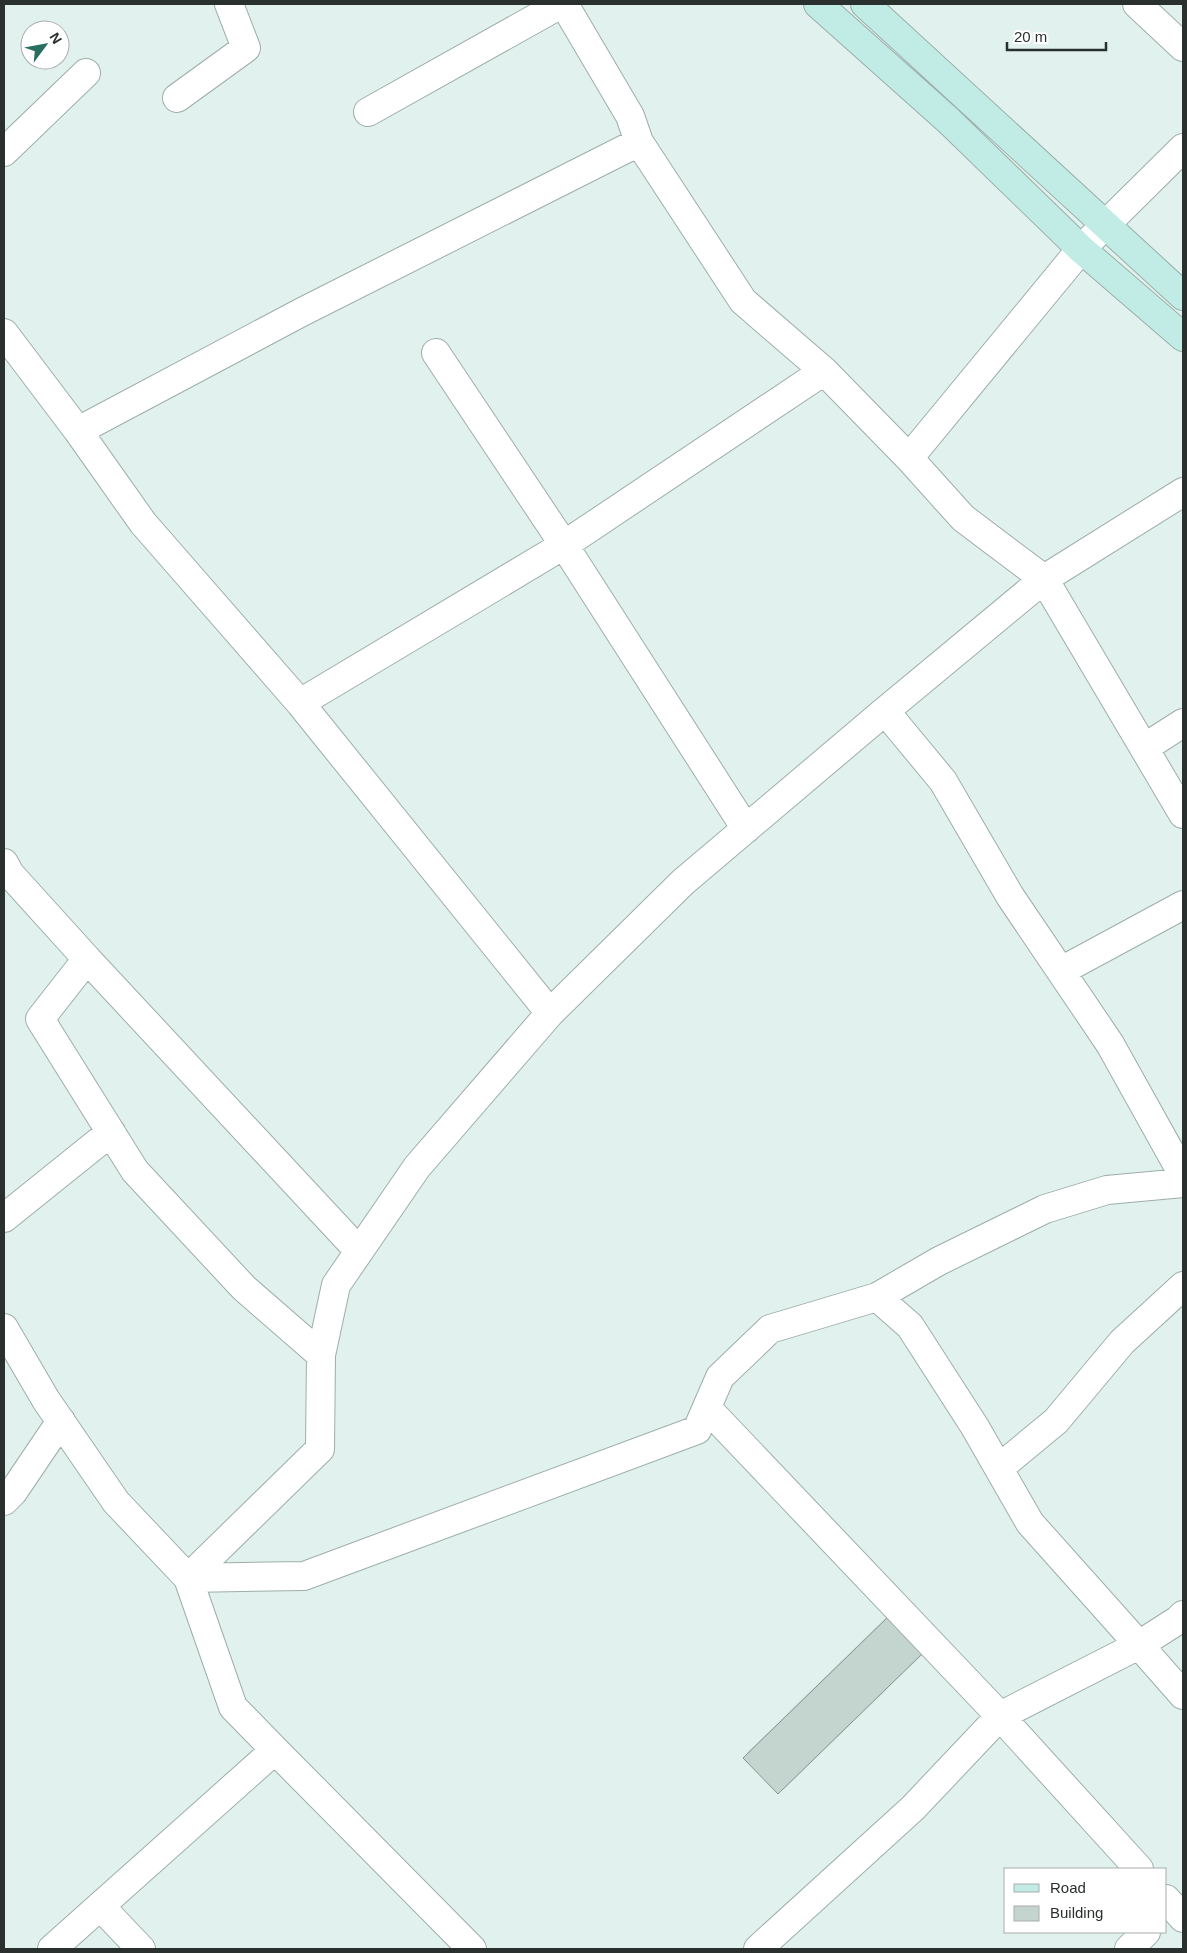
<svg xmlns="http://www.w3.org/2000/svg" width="1187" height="1953" font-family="Helvetica,sans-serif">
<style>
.building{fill:#c4d5d0;stroke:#879793;filter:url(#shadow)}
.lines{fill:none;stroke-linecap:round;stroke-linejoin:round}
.street-casing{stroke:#9daea9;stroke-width:30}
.secondary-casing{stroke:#9daea9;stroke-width:30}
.street{stroke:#fff;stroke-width:28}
.secondary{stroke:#c0ece5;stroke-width:28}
</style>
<defs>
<filter id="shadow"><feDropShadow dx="4.5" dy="-4.5" stdDeviation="0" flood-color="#0004"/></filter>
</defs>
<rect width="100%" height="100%" fill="#e1f2ee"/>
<path class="building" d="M889,1616L924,1652L778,1794L743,1758Z"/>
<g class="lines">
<defs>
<path id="street" d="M564,4L630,116L639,142
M1137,4L1183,47
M177,98L246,48L229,4
M368,112L561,4
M4,152L86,73
M4,333L78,431L143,523L300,703L550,1013
M436,353L564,545L746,829
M78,431L302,312L639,142L743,301L824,371
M909,458L1081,249L1183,148
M300,703L564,545L824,371L909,458L963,518L1044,579L1183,492
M1144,748L1183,723
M1183,814L1044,579L885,711L943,781L1010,896L1110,1044L1183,1175
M4,863L10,874L87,959L40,1019L135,1171L244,1288L321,1355
M87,959L359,1251
M1061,971L1183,905
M4,1218L111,1132
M877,1297L939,1261L1045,1209L1107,1190L1183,1183
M4,1328L46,1400L116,1502L188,1578L233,1707L275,1750
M707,1408L1000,1716L1139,1869
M999,1468L1056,1421L1122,1342L1183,1286
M4,1501L13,1492L61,1421
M188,1578L304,1576L697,1430L720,1377L770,1329L877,1297L910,1326L975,1427L1030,1523L1139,1645L1178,1620L1183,1615
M188,1578L320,1449L321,1355L336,1285L417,1167L550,1013L683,882L885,711
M1166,1899L1183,1918
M100,1906L141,1949
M52,1949L275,1750L472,1949
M758,1949L913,1808L1000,1716L1139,1645L1183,1695
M1129,1949L1146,1932"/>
<path id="secondary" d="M818,4L948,120L1081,249L1183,337
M865,4L1183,296"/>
</defs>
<use href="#street" class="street-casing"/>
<use href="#secondary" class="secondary-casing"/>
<use href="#street" class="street"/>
<use href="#secondary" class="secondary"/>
</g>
<rect width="1187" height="1953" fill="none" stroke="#29302e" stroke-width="10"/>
<rect x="1004" y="1868" width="162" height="65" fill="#ffffff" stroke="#a9acab"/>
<rect x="1014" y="1884" width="25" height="8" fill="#c0ece5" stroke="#a9acab"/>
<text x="1050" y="1893" font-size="15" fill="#29302e">Road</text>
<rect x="1014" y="1906" width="25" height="15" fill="#c4d5d0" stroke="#a9acab"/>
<text x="1050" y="1918" font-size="15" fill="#29302e">Building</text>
<g transform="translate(45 45) rotate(58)"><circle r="24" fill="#ffffff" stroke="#a9acab"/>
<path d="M0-4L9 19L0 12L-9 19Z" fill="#2a6e61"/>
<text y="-8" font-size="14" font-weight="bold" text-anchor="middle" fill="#29302e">N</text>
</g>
<path d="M1007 42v8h99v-8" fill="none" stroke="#29302e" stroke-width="2.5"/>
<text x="1014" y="42" font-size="15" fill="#29302e" stroke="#ffffff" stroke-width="4" paint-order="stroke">20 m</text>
</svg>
